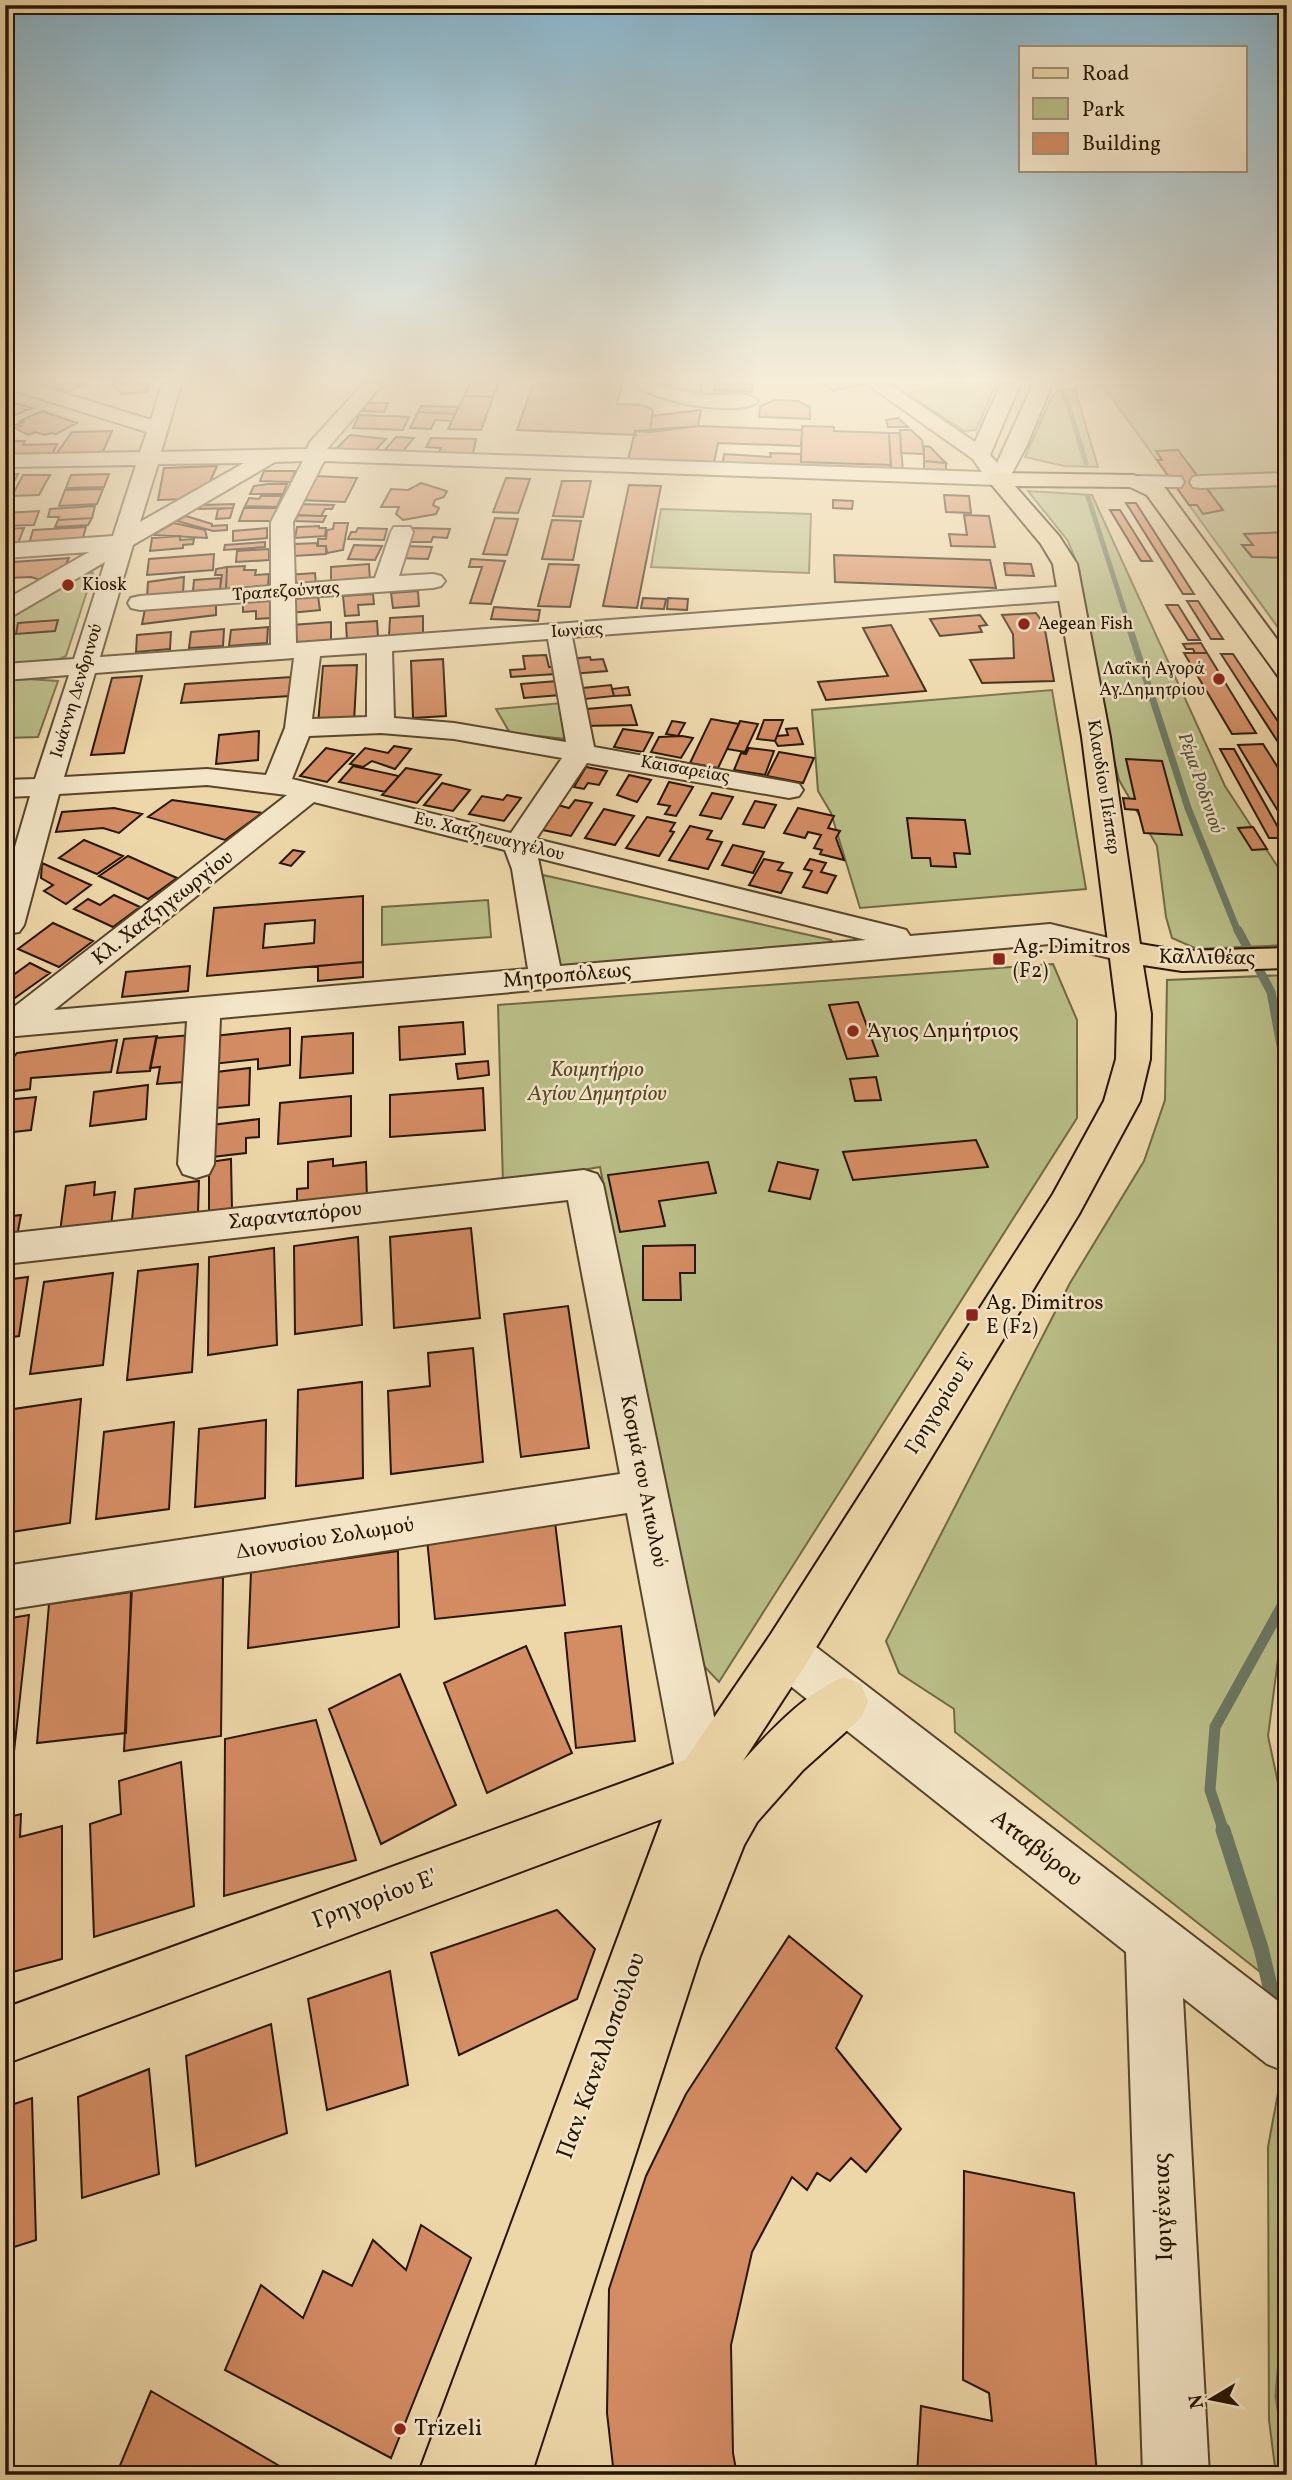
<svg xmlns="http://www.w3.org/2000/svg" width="1292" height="2480" font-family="Vollkorn,serif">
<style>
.green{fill:#b9be87;stroke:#706a44;stroke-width:2}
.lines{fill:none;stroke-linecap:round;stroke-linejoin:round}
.stream-far4{stroke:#6b7864;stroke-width:5}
.stream-far3{stroke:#6b7864;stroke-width:7}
.stream-far2{stroke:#6b7864;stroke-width:9}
.stream-far1{stroke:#6b7864;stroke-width:11}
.stream{stroke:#6b7864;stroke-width:15}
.building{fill:#d48c63;stroke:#271600;stroke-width:2;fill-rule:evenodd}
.minor-casing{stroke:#58462a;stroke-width:4}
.major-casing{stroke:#271600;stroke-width:4}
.minor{fill:#f3e5c7;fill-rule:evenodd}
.major{fill:#edd7a9;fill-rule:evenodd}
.poi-dot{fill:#8f2418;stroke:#f3e5c7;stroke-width:2.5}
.labels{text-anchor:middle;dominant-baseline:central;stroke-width:5;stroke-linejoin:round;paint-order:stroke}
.far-poi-label{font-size:18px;fill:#271600;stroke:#f3e5c7;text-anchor:start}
.far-street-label{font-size:18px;fill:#271600;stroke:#f3e5c7}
.far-water-label{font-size:19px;font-style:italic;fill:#4f4f3a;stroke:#f3e5c7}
.street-label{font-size:21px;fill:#271600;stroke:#f3e5c7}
.poi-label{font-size:21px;fill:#271600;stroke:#f3e5c7;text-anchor:start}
.park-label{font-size:21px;font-style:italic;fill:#534828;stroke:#f3e5c7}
.near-street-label{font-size:24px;fill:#271600;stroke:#f3e5c7}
.near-poi-label{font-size:24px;fill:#271600;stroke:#f3e5c7;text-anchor:start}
</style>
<rect width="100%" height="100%" fill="#edd7a9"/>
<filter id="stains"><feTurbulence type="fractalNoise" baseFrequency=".00286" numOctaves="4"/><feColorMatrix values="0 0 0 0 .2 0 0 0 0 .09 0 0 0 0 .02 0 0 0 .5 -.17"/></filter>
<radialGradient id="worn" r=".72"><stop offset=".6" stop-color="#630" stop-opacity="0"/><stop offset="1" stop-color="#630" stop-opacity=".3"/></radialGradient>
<path class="green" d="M942,384H996L976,430L964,431L908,394Z
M1287,384V640L1103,386Z
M1075,389L1098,467L1064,466L1025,457L1051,398L1059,390Z
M1028,491L1092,495L1225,786L1287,881V945L1197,949L1172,938L1166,917L1157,846L1119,780L1107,732L1079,568L1068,541Z
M661,509L811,514L809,573L651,567Z
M93,573L66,656L54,662L5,666V618L77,574Z
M26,679L58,681L38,737L5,738V681Z
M1052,690L1086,889L860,908L831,813L818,791L812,710Z
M562,703L566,739L510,733L496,709Z
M543,875L831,940L834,944L554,966Z
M488,900L491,937L382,945V907Z
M1053,964L1077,1020V1118L719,1682L699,1661L600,1167L503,1184L498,1005Z
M1287,975V1590L1268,1736L1287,1825V1993L955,1732L954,1709L899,1673L886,1641L1070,1283L1144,1161L1165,1100L1167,980Z
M1278,2093L1287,2102V2475H1276L1269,2420L1268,2147Z"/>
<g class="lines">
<path class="stream-far4" d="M1064,392L1086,463
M1088,497L1129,625"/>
<path class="stream-far3" d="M1128,623L1188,808L1238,932"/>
<path class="stream-far2" d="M1238,930L1271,992L1287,1077"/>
<path class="stream-far1" d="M1224,1832L1210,1790L1215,1727L1287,1597"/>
<path class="stream" d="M1223,1830L1261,1948L1275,2008
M1287,2338L1282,2396L1287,2427"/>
</g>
<path class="building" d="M57,384H83L69,392L51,388Z
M112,384H149L147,392L122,394Z
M499,384L493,397L464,396L469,384Z
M533,384H622L617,404L642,405L653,410L650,432L635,431L636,435L517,430Z
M655,384H702L700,397L683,396Z
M715,384H753L752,392L714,390Z
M817,384H864L833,391L825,385Z
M464,396L493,397L481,430L448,429Z
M5,400H6L32,408L14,415L5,423Z
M775,400L798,401L810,407V419L759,417L760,406Z
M368,403H388L384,412L363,411Z
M421,406L458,407L455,414L418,412Z
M701,410L698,426L650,432L652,416Z
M42,411L77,423L56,434L51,433L45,435L35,432L28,435L15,428L20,426L16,425L23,422L20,421Z
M418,412L455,414L452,421L435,420L431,429L410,428Z
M359,415L409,417L403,430L353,428Z
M898,418L908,427H888L886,420Z
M698,426L802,430L801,446L718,443L713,467L627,464L635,431Z
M802,426L834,427V431L889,433L891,465L801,462Z
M900,430H911L922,440L924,454L901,453Z
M112,431L101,456L56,454L72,432Z
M889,433H900L903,472H891Z
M350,435L386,439L373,453L336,449Z
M396,437L414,438L400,455L382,453Z
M431,438L476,439L472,458L437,457L441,448L426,447Z
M5,441H25L23,445L57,444L53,453L5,454Z
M924,446L930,447L946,463L924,461Z
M1178,450L1223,510L1203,514L1197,505H1189L1157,460H1162L1156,451Z
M770,453L801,454V462L891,465V472L722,467L724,454L771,457Z
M924,461L946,463V474L924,473Z
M217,466L208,486L194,491L190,499L158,500L164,468Z
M264,471H295L291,482L260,481Z
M18,474L12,486H5V475Z
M109,474L104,487L66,488L71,475Z
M23,475H50L39,495L12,496Z
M314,476L357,478L345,502L300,500Z
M506,478L530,479L518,513L493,512Z
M562,481H591L583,517L553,516Z
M421,483L447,491L444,497L435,500L433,505L439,508L436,514L403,520L396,514L399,507H381L391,489L408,490Z
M268,484H287L283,494H250L254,486Z
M629,485L661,486L637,608L603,606Z
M103,489L97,504L59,506L65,490Z
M944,495L969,496L971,513L946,512Z
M261,496H282L277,507L245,506L249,498L259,499Z
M833,500L853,501L852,509L833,508Z
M1126,503H1136L1194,594H1183Z
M234,504L233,508L199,509L201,505Z
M297,504L334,505L332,509H325L321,516L291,515Z
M95,506L92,518L58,520L59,517H48L50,509Z
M233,508L230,518L216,519L218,509Z
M244,508H278L273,521H239Z
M1110,510H1120L1152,561H1141Z
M39,511L34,525L5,526V513Z
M298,515L321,516H326L323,522L295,521Z
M964,515L989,516L995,547L951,546L949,534L967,535Z
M186,516L212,524V526L227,525V530L213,531L177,521Z
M92,518L88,525L55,527L58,520Z
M495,518L518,519L507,555L483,554Z
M552,520L581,521L573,560L542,559Z
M174,523L205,530L207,538L153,535Z
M334,523H348L343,550L327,553L326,546H318V539H326L327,530L333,529Z
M319,526V528H326L325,536L295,538L297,527Z
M86,527L82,541L29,544L33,530Z
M24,528L17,546L5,547V529Z
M267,528V538L233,541V531Z
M358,528L387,529L384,540L348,539L351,532H356Z
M413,528L450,529L447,538L433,537L431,542H408Z
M1287,532V558L1252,557L1242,545H1253L1244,534Z
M180,536V540L194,539L193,544L183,545V548L150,551L152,538Z
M265,542V547L224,550L225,545Z
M317,543V546H326V554L294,556L295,544Z
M354,545L382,546L375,560L348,559Z
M404,546L432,547L428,559L399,558Z
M269,549V560L236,562L237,551Z
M214,554L213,570L147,575L149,559Z
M834,555L990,560L996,588L835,582Z
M69,558L65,566L40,580L31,577L8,578L13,562Z
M471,559L505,561L491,604L470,603L482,567H469Z
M1004,563L1031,564L1034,576L1006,575Z
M369,564L370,582L331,585V567Z
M549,564L579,565L570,607L538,606Z
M245,566L244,570H256L255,575L269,574L268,586L226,589L227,567Z
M227,567L226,589H220L222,575H215L216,569Z
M315,573L316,584L287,586V575Z
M184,577L183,594L147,597L148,582Z
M221,578L220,589L193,591L194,580Z
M418,591L419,606L393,608L391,593Z
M373,594L374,604L358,605L359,615L345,616L343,596Z
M318,596L320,610L290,613L289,599Z
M643,598L666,599L664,609L641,608Z
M668,598L688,599L687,610L667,609Z
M271,599V618L256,619V611L243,612V601Z
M1187,601H1198L1223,639H1211Z
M216,603V615L142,624L145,609Z
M1166,605H1178L1200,640H1188Z
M494,607L540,610L538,621L491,619Z
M1036,613L1044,624L1054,681L982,683L970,660L1014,658L1013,634L1002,615Z
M980,615L987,625L979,626L982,632L940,636L930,619Z
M423,616V634L389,636L390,618Z
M58,620L55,631L16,634L18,623Z
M377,621L378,637L347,640L346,623Z
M331,622V641L290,643L292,625Z
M891,625L926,691L826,700L818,682L888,676L863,628Z
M268,627L267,643L229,646L231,630Z
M224,629L223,646L189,648L191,632Z
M171,632L170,649L136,652L137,635Z
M1201,643L1207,653H1195L1193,649H1186L1183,644Z
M1184,653H1207L1256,733L1232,734Z
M1221,654H1233L1287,735V756Z
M546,655L549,667H553L555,674L511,677L510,670L525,669L523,656Z
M590,657L591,660L603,659L607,671L572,674L568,659Z
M443,659L446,716L413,718L411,661Z
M357,665L354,722L318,724L323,666Z
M142,676L124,753L91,755L112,678Z
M291,677L290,696L181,703L185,684Z
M557,681L560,695L524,698L521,684Z
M611,685L614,696L575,700L573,689Z
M628,687L630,695L614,696L612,689Z
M631,705L637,725L581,726L576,710Z
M711,719L739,724L718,768L690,763Z
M764,720H783L775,741L757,739Z
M672,721L685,723L678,736L666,734Z
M740,721L758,724L745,752L727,749Z
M797,728L803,744L778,746L775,741L777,736L788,735L786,729Z
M623,729L653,733L643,752L614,747Z
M259,731L258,760L216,764L219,735Z
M682,736L693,738L681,758L651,752L659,737Z
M1263,744L1287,782V826L1238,745Z
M394,746L411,749L395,769L372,761L363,767L350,764L365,748L388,753Z
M326,748L354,754L327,782L300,776Z
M749,748L774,751L765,775L734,770L741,753L746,754Z
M1220,749H1234L1284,838H1269Z
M779,752L814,758L803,783L767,776Z
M1126,759L1162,761L1182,835L1144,833L1138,810L1125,809L1123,798L1135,799Z
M353,766L399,776L385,792L339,782Z
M586,767L607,771L599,785L588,783L584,789L574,787Z
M406,768L441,775L417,803L382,795Z
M629,775L651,780L637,802L617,795Z
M669,782L693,787L676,816L665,814L670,806L658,804Z
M442,783L470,790L453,811L424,805Z
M712,793L733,797L721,819L700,815Z
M507,795L521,798L504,821L469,814L482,796L503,800Z
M172,800L262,813L225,840L148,817Z
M575,800L592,803L571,836L538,829L554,804L569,808Z
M755,801L776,805L764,828L743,824Z
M114,808L142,814L119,833L103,828L56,832L62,812Z
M798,808L834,816L828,828L840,831L836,838L844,860L820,854L822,850L814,848L821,835L808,832L805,838L784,833Z
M604,809L634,816L615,845L585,838Z
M647,817L675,823L670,831L674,832L659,856L626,848Z
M907,818L965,820L970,854L954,853L956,867L931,866L930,858H912Z
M690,826L712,831L707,839L722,842L708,869L669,860Z
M1253,827L1267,849L1252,850L1238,828Z
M84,840L123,856L97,874L59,858Z
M733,845L764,852L753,873L722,865Z
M293,850L304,852L291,866L280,863Z
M128,856L177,878L148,899L99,876Z
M764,859L783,863L778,870L792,873L781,893L749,885Z
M810,859L826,863L821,872L836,876L827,893L803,887L812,871L804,869Z
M42,863L91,885L66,904L44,891L53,885L41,878Z
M114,895L140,907L113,927L74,909L88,899L100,905Z
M363,896V962L207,976L214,908ZM315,920L314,943L263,948L265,924Z
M53,923L93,941L59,967L18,949Z
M363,962V977L318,981V966Z
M30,963L50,973L5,1005V981Z
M190,966L188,991L122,997L126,972Z
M858,1002L878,1056L847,1059L829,1005Z
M463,1022L465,1054L400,1060L399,1027Z
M290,1028V1065L258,1069V1059L213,1064L214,1036Z
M353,1033V1073L300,1078L302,1037Z
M191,1035L184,1082L157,1084L160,1067L150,1068L156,1038Z
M157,1036L150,1071L117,1073L124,1039Z
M117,1040L111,1072L31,1078L30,1089L5,1092V1068L17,1053Z
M488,1061L489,1075L458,1079L456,1064Z
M250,1068L249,1105L205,1109L208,1073Z
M876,1077L881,1100L855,1101L850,1079Z
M148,1085L146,1119L90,1126L94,1092Z
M483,1088L485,1130L390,1137V1095Z
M351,1096V1136L278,1144L280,1103Z
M36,1097L31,1130L5,1133V1100Z
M259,1119V1137L246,1138V1153L203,1158L204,1126Z
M976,1140L988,1167L853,1180L843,1152Z
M231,1159L232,1210L209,1213V1162Z
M333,1159V1166L366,1162L367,1201L297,1209V1189L308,1188V1162Z
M708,1162L716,1193L659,1201L665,1226L620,1232L608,1175Z
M778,1162L818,1170L810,1199L769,1191Z
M199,1181L198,1212L132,1220L135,1189Z
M95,1182L94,1195L115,1192L111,1226L60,1232L66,1186Z
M21,1215L16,1241L5,1242V1217Z
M471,1228L480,1318L394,1328L390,1237Z
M358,1237L362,1325L295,1334L294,1246Z
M695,1245V1273H680L681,1300H643V1246Z
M274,1248L277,1345L208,1355L209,1257Z
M198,1264L192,1372L127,1380L138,1271Z
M113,1273L103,1365L30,1374L44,1282Z
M28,1277L19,1336L5,1338V1280Z
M568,1306L589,1448L521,1457L504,1314Z
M473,1348L483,1462L391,1474L388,1391L430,1386L428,1353Z
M362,1382L363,1478L296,1486L298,1390Z
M81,1399L70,1523L5,1533V1473L14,1409Z
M266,1420L265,1498L195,1507L199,1429Z
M174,1422L169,1509L96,1519L104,1432Z
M555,1522L565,1605L435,1619L427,1539Z
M398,1551L399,1627L248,1648L251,1572Z
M223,1577L221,1736L124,1751L132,1587Z
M131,1592L126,1733L37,1743L49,1604Z
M29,1615L11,1779L5,1780V1619Z
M621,1626L635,1741L576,1748L565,1633Z
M526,1646L572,1753L487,1793L444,1683Z
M400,1674L456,1805L381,1844L329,1709Z
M1281,1691L1287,1693V1740L1281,1739Z
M316,1720L356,1860L224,1896L225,1739Z
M181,1762L194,1906L94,1937L90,1824L121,1814L119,1781Z
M21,1814L20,1837L62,1826V1959L5,1974V1818Z
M557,1910L595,1949L577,1999L459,2055L431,1953Z
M789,1936L862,1996L836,2048L901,2129L866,2172L851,2158L830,2181L817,2173L807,2190L792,2177L752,2252L731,2345L733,2453L737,2475H614L607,2413L609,2289L646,2176L686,2094Z
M390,1971L408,2085L327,2110L308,1999Z
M271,2024L287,2133L196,2166L186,2056Z
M149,2069L159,2174L82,2198L78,2097Z
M32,2098L36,2240L5,2250V2107Z
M964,2171L1074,2193L1097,2475H917L921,2406L992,2421L989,2393L963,2380Z
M421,2225L471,2258L391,2458L225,2370L261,2285L303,2318L323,2271L352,2286L373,2240L406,2270Z
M151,2391L295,2475H116Z"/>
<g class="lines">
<defs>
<path id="minor" d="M5,384H34L151,420L162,384H181L161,452L307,449L310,442L363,384H383L327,449L982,472L973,459L867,384H889L975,442L1001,384H1020L990,455L997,463L1033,384H1052L1027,445L1006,484L998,485L324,461L293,522L295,584L375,578L391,532L394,527H410L413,532L399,576L433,574L441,576L445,581L441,586L433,588L295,598L296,643L1070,586L1078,588L1082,593L1078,598L1070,600L572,637L594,747L789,782L799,784L803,790L799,796L789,798L587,763L536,839L895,927L906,930L910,936L1050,924L1138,945L1143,952L1138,959L1127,962L1050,944L220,1018L214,1164L209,1174L196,1178L183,1174L178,1164L187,1021L5,1037V1014L287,795L207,785L59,794L24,925L19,932L5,934V881L30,796L5,797V780L35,779L69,675L5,680V664L74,659L105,562L14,615L5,617V600L89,552L5,558V544L113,536L136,465L5,467V455L140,452L147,432L6,388ZM303,461L271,522V586L140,596L131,598L128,603L131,608L140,610L271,600V645L100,657L133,545L275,462ZM244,463L140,522L158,464ZM548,639L566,742L454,723L394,718L392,651ZM367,653V717L312,719L320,656ZM294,658L285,728L266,775L207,769L64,777L95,673ZM381,733L454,739L562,758L511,833L292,779L309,736ZM314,802L505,850L512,869L528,969L54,1010ZM538,858L866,940L560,966Z
M636,384C663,384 687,394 714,395C727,395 749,391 758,401C744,418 650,402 636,384Z
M1287,473V485L1201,488L1193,487L1190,482L1193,477L1201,476Z
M1138,476L1181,477L1184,482L1181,487H1130L1127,482L1130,477Z
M584,1170L597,1174L603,1184L727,1779L720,1797L702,1804L684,1797L677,1779L627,1513L5,1610V1566L620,1474L568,1200L5,1264V1234Z
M786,1630L803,1637L1287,2008V2072L1267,2064L1183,1998L1209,2475H1143L1126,1952L769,1669L762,1653L769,1637Z"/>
<path id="major" d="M998,473L1133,475L1163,485L1287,653V679L1278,676L1147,495L1130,487L1015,486L1059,536L1077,564L1110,737L1140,944L1182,951L1287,948V968L1182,971L1143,965L1151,1014L1150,1059L1140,1101L1079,1214L803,1669L743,1761C771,1730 805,1693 844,1677L861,1684L868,1701L861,1718L803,1770L757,1822L744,1845L700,1956L531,2475H418L662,1819L5,2064V2008L685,1760L769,1637L1053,1194L1104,1101L1116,1059L1117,1014L1082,737L1053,564L1041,544L987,479L990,474Z"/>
</defs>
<use href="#minor" class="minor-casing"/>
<use href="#major" class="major-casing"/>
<use href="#minor" class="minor"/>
<use href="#major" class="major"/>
</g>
<linearGradient id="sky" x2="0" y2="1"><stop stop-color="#88b6ce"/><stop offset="0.52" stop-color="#f7edd8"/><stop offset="1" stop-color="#f7edd8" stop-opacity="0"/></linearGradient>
<rect width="1292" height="732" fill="url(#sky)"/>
<g class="poi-dot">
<circle cx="68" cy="585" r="7"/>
<circle cx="1024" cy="624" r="7"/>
<circle cx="1219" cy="679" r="7"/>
<rect x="992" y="952" width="14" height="14" rx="3.5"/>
<circle cx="853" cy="1031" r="7"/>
<rect x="965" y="1308" width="14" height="14" rx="3.5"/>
<circle cx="400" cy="2429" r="7"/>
</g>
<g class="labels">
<g class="far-poi-label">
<text x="82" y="585">Kiosk</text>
<text x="1038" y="624">Aegean Fish</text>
<text x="1205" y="669" text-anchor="end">Λαΐκή Αγορά<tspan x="1205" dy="21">Αγ.Δημητρίου</tspan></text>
</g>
<g class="far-street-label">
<text transform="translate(286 592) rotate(-4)">Τραπεζούντας</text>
<text transform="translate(577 631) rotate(-4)">Ιωνίας</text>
<text transform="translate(77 691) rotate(-73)">Ιωάννη Δενδρινού</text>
<text transform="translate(685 770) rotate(10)">Καισαρείας</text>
<text transform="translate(1103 787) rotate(81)">Κλαυδίου Πέππερ</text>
<text transform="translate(489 837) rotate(14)">Ευ. Χατζηευαγγέλου</text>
</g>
<g class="far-water-label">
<text transform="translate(1200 783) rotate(71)">Ρέμα Ροδινιού</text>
</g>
<g class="street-label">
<text transform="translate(163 908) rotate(-38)">Κλ. Χατζηγεωργίου</text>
<text transform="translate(1207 958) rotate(1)">Καλλιθέας</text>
<text transform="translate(567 976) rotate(-5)">Μητροπόλεως</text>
<text transform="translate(295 1216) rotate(-6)">Σαρανταπόρου</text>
<text transform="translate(941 1404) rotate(-58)">Γρηγορίου Ε'</text>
<text transform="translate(643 1481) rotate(79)">Κοσμά του Αιτωλού</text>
<text transform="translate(325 1539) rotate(-9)">Διονυσίου Σολωμού</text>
</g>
<g class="poi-label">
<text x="1013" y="947">Ag. Dimitros<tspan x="1013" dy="24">(F2)</tspan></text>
<text x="867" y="1031">Άγιος Δημήτριος</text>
<text x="986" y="1303">Ag. Dimitros<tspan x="986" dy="24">E (F2)</tspan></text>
</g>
<g class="park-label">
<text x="597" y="1070">Κοιμητήριο<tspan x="597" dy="24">Αγίου Δημητρίου</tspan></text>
</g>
<g class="near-street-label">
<text transform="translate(1036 1849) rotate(38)">Ατταβύρου</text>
<text transform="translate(375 1900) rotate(-20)">Γρηγορίου Ε'</text>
<text transform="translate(602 2056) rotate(-70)">Παν. Κανελλοπούλου</text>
<text transform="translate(1164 2207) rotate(-92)">Ιφιγένειας</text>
</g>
<g class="near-poi-label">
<text x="414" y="2429">Trizeli</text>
</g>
</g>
<rect width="1292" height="2480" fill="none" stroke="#edd7a9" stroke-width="28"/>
<rect x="7" y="7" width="1278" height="2466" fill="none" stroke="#271600" stroke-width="3.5"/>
<rect x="14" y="14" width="1264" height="2452" fill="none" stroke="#271600" stroke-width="2"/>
<rect x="1019" y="46" width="228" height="126" fill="#f3e5c7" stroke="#a19277" stroke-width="2"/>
<rect x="1033" y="68" width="35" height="10" fill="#edd7a9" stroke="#a19277" stroke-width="2"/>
<text x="1082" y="80" font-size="21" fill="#271600">Road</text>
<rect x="1033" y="98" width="35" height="21" fill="#b9be87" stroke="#a19277" stroke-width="2"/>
<text x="1082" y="116" font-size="21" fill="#271600">Park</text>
<rect x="1033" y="133" width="35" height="21" fill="#d48c63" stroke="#a19277" stroke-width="2"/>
<text x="1082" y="150" font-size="21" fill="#271600">Building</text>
<g transform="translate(1212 2399) rotate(260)" stroke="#f3e5c7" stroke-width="5" paint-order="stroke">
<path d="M0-5L12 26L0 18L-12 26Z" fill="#271600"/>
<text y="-10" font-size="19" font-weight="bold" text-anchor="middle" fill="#271600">N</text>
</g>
<rect width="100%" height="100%" filter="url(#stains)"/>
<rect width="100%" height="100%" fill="url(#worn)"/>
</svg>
